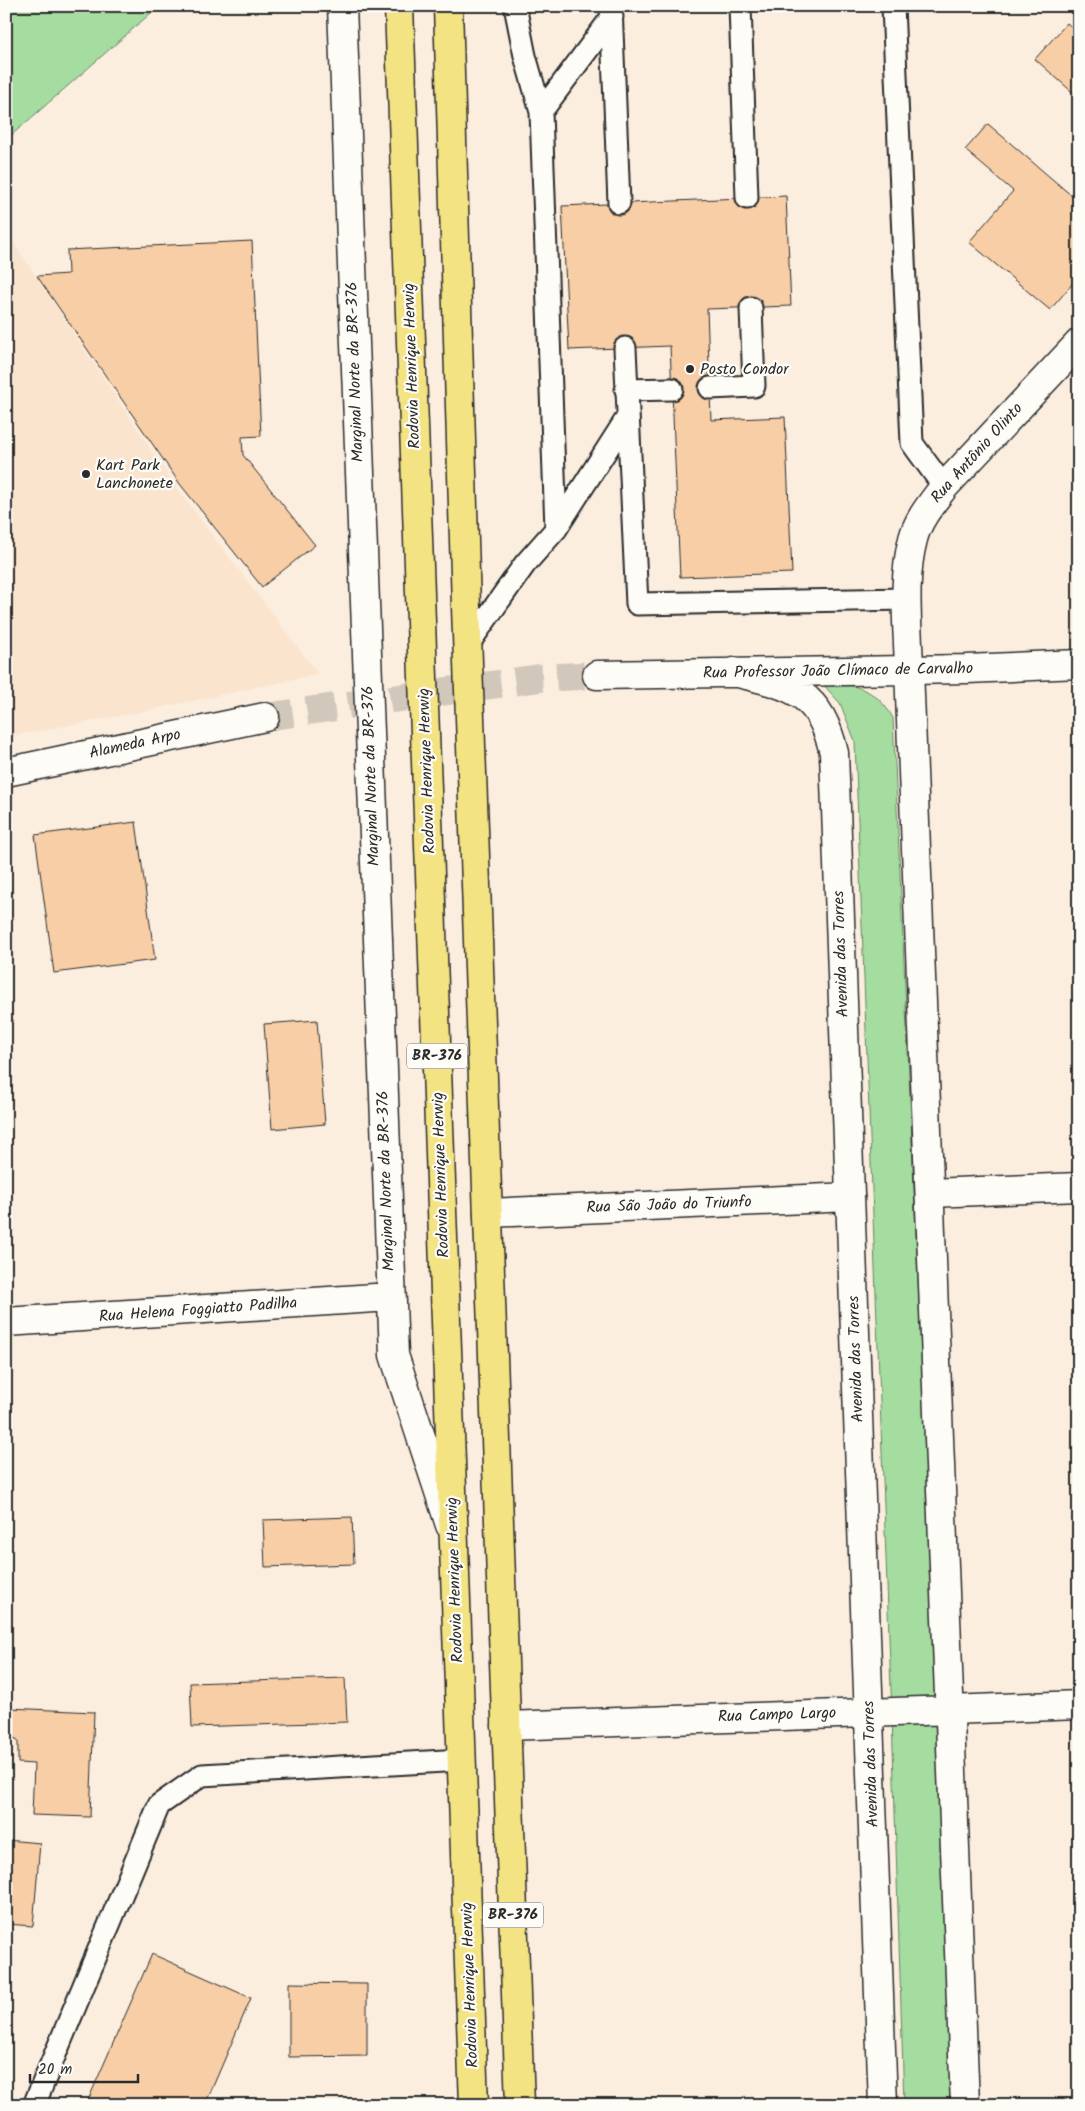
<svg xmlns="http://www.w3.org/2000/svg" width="1085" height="2111" font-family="Kalam,sans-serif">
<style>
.built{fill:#fae4ce}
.green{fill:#a5dca0;stroke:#688466}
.building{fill:#f7cea6;stroke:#2b2b2b}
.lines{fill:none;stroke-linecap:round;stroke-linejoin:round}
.secondary-tunnel{stroke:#d1c7bb;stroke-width:28;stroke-dasharray:28 14;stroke-linecap:butt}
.service-casing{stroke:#2b2b2b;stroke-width:25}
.minor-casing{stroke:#2b2b2b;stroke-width:31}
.secondary-casing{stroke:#2b2b2b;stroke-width:31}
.trunk-casing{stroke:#2b2b2b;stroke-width:31}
.service{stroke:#fdfcf7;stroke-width:21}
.minor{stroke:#fdfcf7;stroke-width:28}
.secondary{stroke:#fdfcf7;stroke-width:28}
.trunk{stroke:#f4e382;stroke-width:28}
.poi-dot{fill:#2b2b2b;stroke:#fdfcf7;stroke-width:2}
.labels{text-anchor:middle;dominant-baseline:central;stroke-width:4.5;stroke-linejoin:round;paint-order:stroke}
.shield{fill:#fdfcf7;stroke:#6a6a68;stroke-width:1}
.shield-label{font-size:15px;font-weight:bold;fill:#2b2b2b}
.street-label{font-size:16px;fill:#2b2b2b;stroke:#fdfcf7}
.poi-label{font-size:16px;fill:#2b2b2b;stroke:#fdfcf7;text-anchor:start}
</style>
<rect width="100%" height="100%" fill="#fbeedf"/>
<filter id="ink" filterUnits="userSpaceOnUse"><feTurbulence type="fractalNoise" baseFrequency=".02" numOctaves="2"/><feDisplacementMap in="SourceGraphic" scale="10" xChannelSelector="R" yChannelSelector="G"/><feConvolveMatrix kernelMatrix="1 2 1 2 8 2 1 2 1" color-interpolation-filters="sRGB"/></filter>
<g filter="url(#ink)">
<path class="built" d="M6,231L176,487L318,674L140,712L6,737Z"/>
<path class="green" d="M6,6H159L6,140Z
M820,681C853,685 875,686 893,718L955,2105H904L892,1716L855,741L840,703Z"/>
<path class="building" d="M1067,23L1079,33V98L1035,59Z
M988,124L1079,202V276L1050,310L969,242L1013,191L965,150Z
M786,196L791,306L707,309L711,420L785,417L792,573L680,577L670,346L569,350L562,206Z
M252,241L261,436L242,437L243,455L315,545L262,587L180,484L37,276L68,274L67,250Z
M136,822L155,960L54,973L35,835Z
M317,1020L325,1124L272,1129L264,1024Z
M352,1517L354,1564L265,1567L263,1520Z
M345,1678L347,1722L192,1727L190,1683Z
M9,1708L94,1712L90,1817L32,1815L34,1764L18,1763V1740L9,1736Z
M6,1840L40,1843L33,1926L6,1924Z
M152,1954L251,1998L205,2105H86Z
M289,1983L367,1984V2056L289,2057Z"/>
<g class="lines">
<path class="secondary-tunnel" d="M265,717L540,678L597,675"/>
<defs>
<path id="service" d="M515,6L525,56L541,112L556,529
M611,6L619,203
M740,6L747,198
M893,6L912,443L944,487
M541,112L612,17
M625,348L637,604L907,599
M710,388L754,386L751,308
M626,390L672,389
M467,646L525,564L556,529L627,418
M34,2105L159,1805L202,1775L462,1760"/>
<path id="minor" d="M930,1193L1079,1187
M488,1213L850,1197
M950,1710L1079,1705"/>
<path id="secondary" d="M342,6L394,1355L450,1525
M734,672C792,686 819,690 834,753L883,2105
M597,675L967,669L1079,664
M6,772L265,717
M6,1322L390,1297
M506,1726L950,1710
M965,2105L909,669C908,627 902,580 913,539C918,519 932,503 944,487L1079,343"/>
<path id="trunk" d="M399,6L474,2105
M448,6L466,607L520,2105"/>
</defs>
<use href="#service" class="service-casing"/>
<use href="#minor" class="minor-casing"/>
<use href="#secondary" class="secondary-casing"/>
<use href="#trunk" class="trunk-casing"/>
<use href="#service" class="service"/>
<use href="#minor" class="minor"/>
<use href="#secondary" class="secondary"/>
<use href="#trunk" class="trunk"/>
</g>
</g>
<g class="poi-dot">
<circle cx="690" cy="369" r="5"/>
<circle cx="86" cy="474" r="5"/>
</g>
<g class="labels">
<g class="shield">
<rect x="407" y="1043.5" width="60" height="25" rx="4"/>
<rect x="483" y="1902.5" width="60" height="25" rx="4"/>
</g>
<g class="shield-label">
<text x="437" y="1056">BR-376</text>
<text x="513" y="1915">BR-376</text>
</g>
<g class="street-label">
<text transform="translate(412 366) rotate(-92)">Rodovia Henrique Herwig</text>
<text transform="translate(355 372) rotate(-92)">Marginal Norte da BR-376</text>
<text transform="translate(977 453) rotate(-48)">Rua Antônio Olinto</text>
<text transform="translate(838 671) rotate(-1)">Rua Professor João Clímaco de Carvalho</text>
<text transform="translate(135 744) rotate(-12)">Alameda Arpo</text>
<text transform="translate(427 771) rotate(-92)">Rodovia Henrique Herwig</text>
<text transform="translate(371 776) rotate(-92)">Marginal Norte da BR-376</text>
<text transform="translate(841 954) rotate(-92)">Avenida das Torres</text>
<text transform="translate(441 1175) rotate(-92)">Rodovia Henrique Herwig</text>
<text transform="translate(386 1181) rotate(-92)">Marginal Norte da BR-376</text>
<text transform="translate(669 1205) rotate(-2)">Rua São João do Triunfo</text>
<text transform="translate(198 1310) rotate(-4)">Rua Helena Foggiatto Padilha</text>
<text transform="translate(856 1359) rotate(-92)">Avenida das Torres</text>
<text transform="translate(455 1580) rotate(-92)">Rodovia Henrique Herwig</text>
<text transform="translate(777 1715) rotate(-2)">Rua Campo Largo</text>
<text transform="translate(871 1764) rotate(-92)">Avenida das Torres</text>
<text transform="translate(470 1985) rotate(-92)">Rodovia Henrique Herwig</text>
</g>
<g class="poi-label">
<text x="700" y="369">Posto Condor</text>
<text x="96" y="465">Kart Park<tspan x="96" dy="18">Lanchonete</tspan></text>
</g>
</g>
<rect width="1085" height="2111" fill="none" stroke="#fdfcf7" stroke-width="25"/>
<rect x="12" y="12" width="1060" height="2086" fill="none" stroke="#2b2b2b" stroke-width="2" filter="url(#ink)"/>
<path d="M30 2074v8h108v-8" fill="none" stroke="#2b2b2b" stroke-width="2.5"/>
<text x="38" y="2074" font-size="15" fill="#2b2b2b" stroke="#fdfcf7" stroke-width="4" paint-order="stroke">20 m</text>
</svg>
